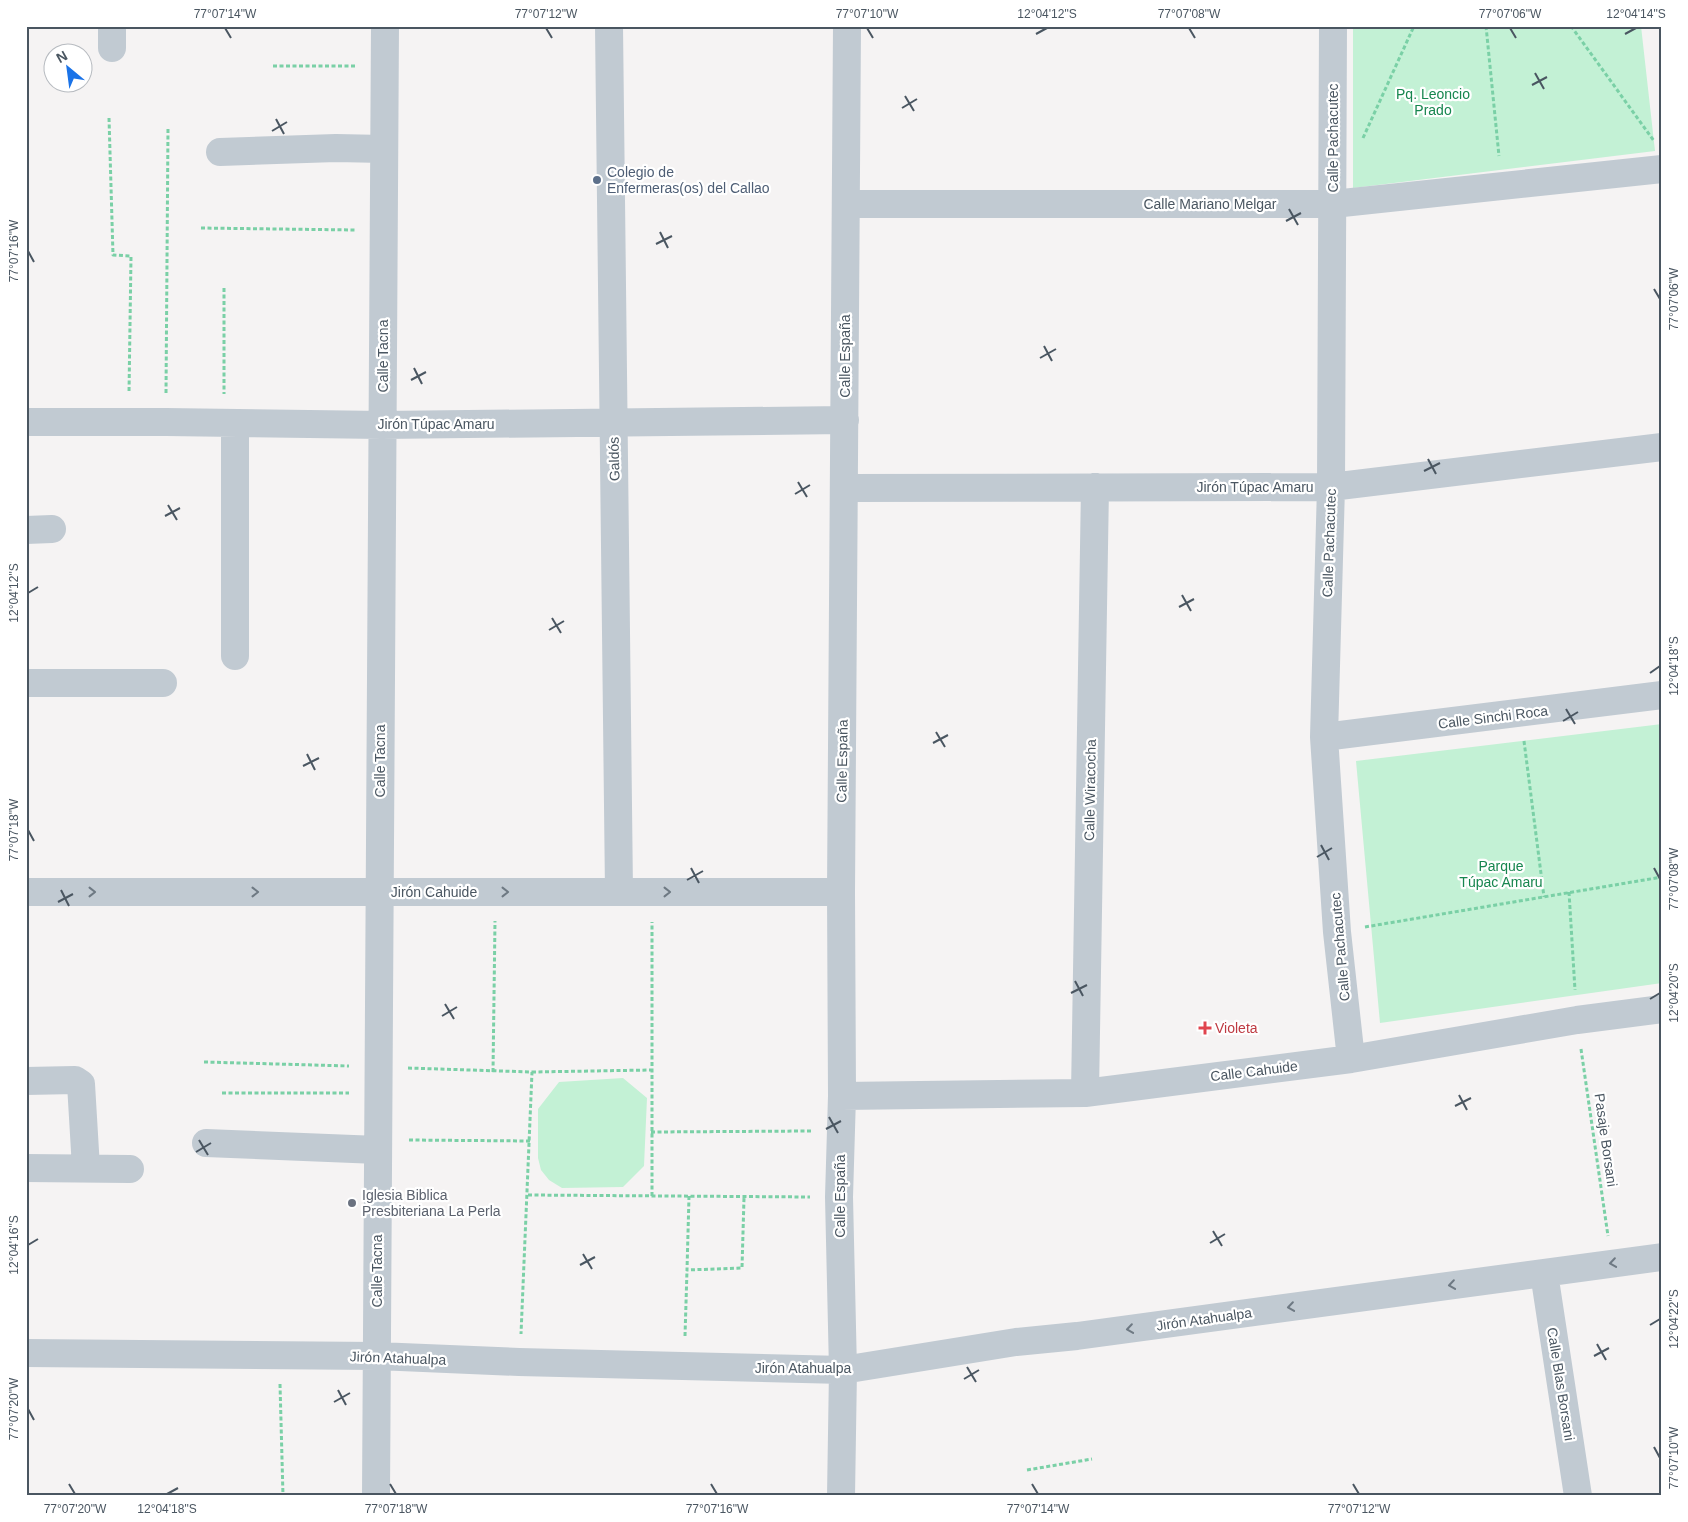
<svg xmlns="http://www.w3.org/2000/svg" width="1688" height="1522" font-family="Arial,sans-serif">
<style>
.green{fill:#c3f1d5}
.lines{fill:none;stroke-linecap:round;stroke-linejoin:round}
.path{stroke:#7ad0a6;stroke-width:3;stroke-dasharray:4 2.5;stroke-linecap:butt}
.minor{stroke:#c1cad2;stroke-width:28}
.oneway{stroke:#6e7983}
.ticks{fill:none;stroke:#4a5661;stroke-width:2}
.service-dot{fill:#5c6f8a;stroke:#fff;stroke-width:2}
.health-dot{fill:#e0444e;stroke:#fff;stroke-width:2}
.worship-dot{fill:#6b7280;stroke:#fff;stroke-width:2}
.labels{text-anchor:middle;dominant-baseline:central;stroke-width:4.5;stroke-linejoin:round;paint-order:stroke}
.park-label{font-size:14px;fill:#17864f;stroke:#fff}
.street-label{font-size:14px;fill:#4a5661;stroke:#fff}
.service-label{font-size:14px;fill:#4e5e75;stroke:#fff;text-anchor:start}
.health-label{font-size:14px;fill:#be3a42;stroke:#fff;text-anchor:start}
.worship-label{font-size:14px;fill:#5b616d;stroke:#fff;text-anchor:start}
.neatline{fill:none;stroke:#4a5661;stroke-width:2}
.ticks-label{font-size:12px;text-anchor:middle;fill:#4a5661}
</style>
<rect width="100%" height="100%" fill="#f5f3f3"/>
<path class="green" d="M1353,26H1641L1655,151L1353,188Z
M1662,724V983L1380,1023L1356,761Z
M623,1078L647,1098L644,1166L623,1187L562,1188L549,1180L541,1170L538,1158V1109L559,1082Z"/>
<g class="lines">
<path class="path" d="M1486,26L1499,156
M1571,26L1654,141
M273,66H355
M109,118L113,255L131,256L129,393
M1363,138L1414,26
M201,228L356,230
M224,288V394
M166,393L168,128
M1524,741L1544,897
M1569,892L1575,990
M1365,927L1662,877
M1581,1049L1608,1236
M204,1062L349,1066
M408,1068L532,1072L521,1334
M493,1072L495,921
M532,1072L651,1070
M222,1093H349
M651,1132L811,1131
M409,1140L530,1141
M528,1195L810,1197
M652,1196V922
M689,1196L687,1270L742,1268L744,1198
M685,1336L687,1270
M280,1384L283,1496
M1027,1470L1092,1459"/>
<path class="minor" d="M609,26L619,892
M1333,26L1331,487L1324,737L1337,932L1351,1059
M112,48V26
M220,152L336,148L384,149
M846,204H1333L1662,169
M26,422H166L382,425L845,420
M845,488L1331,487L1662,447
M26,530L52,529
M235,656V424
M26,683H163
M1324,737L1662,695
M26,892H841
M26,1081L75,1080L81,1084L86,1168
M1085,1093L1095,487
M842,1096L1085,1093L1351,1059L1577,1020L1662,1009
M206,1143L378,1150
M26,1168L130,1169
M1544,1273L1578,1496
M26,1353L377,1356L519,1362L843,1370L1016,1342L1077,1336L1662,1257
M376,1496L385,26
M841,1496L843,1370L839,1197L842,1096L841,892L847,26"/>
</g>
<defs><path id="oneway-chevron" d="M-2-3.5L2.5 0L-2 3.5" fill="none" stroke-width="1.6" stroke-linecap="round" stroke-linejoin="round" transform="scale(1.25)"/></defs>
<g class="oneway">
<use href="#oneway-chevron" transform="translate(92 892)"/>
<use href="#oneway-chevron" transform="translate(255 892)"/>
<use href="#oneway-chevron" transform="translate(505 892)"/>
<use href="#oneway-chevron" transform="translate(667 892)"/>
<use href="#oneway-chevron" transform="translate(1613 1263) rotate(172)"/>
<use href="#oneway-chevron" transform="translate(1452 1285) rotate(172)"/>
<use href="#oneway-chevron" transform="translate(1291 1307) rotate(172)"/>
<use href="#oneway-chevron" transform="translate(1130 1329) rotate(172)"/>
</g>
<path class="ticks" d="M225,28L231,38M546,28L552,38M867,28L873,38M1189,28L1195,38M1510,28L1516,38M1036,34L1047,28M1625,34L1636,28M1535,73L1544,89M1532,85L1547,77M905,96L914,111M902,108L917,99M276,119L284,134M272,131L287,122M1289,209L1298,225M1286,221L1301,213M660,232L668,248M656,244L672,236M28,251L34,262M1654,289L1660,299M1044,346L1052,361M1040,358L1056,349M414,368L422,384M411,380L426,372M1428,459L1436,474M1424,471L1440,463M798,482L807,497M795,494L810,485M168,505L177,520M165,516L180,508M28,593L38,587M1182,595L1191,611M1179,607L1194,599M552,618L561,633M549,630L564,621M1650,673L1660,666M1566,709L1575,724M1563,721L1578,712M936,732L945,747M933,743L948,735M307,754L315,770M303,766L319,758M28,830L34,841M1321,845L1329,860M1317,857L1332,848M691,868L699,883M1654,868L1660,879M687,880L703,871M61,890L69,906M58,902L73,894M1075,981L1083,996M1071,993L1087,985M1650,999L1660,993M445,1004L454,1019M442,1016L457,1007M1459,1095L1467,1110M1455,1106L1471,1098M829,1117L838,1133M826,1129L841,1121M199,1140L208,1155M196,1152L211,1143M1213,1231L1222,1246M1210,1243L1225,1234M28,1245L38,1239M583,1254L592,1269M580,1265L595,1257M1650,1325L1660,1319M1597,1344L1606,1360M1594,1356L1609,1348M967,1367L976,1382M964,1379L979,1370M338,1390L346,1405M334,1402L350,1393M28,1409L34,1420M1654,1447L1660,1458M69,1484L75,1494M390,1484L396,1494M711,1484L717,1494M1032,1484L1038,1494M1353,1484L1359,1494M167,1494L178,1488"/>
<circle class="service-dot" cx="597" cy="180" r="5"/>
<path class="health-dot" d="M1202.5 1020.5h5v5h5v5h-5v5h-5v-5h-5v-5h5z"/>
<circle class="worship-dot" cx="352" cy="1203" r="5"/>
<g class="labels">
<g class="park-label">
<text x="1433" y="94">Pq. Leoncio<tspan x="1433" dy="16">Prado</tspan></text>
<text x="1501" y="866">Parque<tspan x="1501" dy="16">Túpac Amaru</tspan></text>
</g>
<g class="street-label">
<text transform="translate(1333 138) rotate(-90)">Calle Pachacutec</text>
<text x="1210" y="204">Calle Mariano Melgar</text>
<text transform="translate(383 356) rotate(-90)">Calle Tacna</text>
<text transform="translate(845 356) rotate(-90)">Calle España</text>
<text x="436" y="424">Jirón Túpac Amaru</text>
<text transform="translate(614 459) rotate(-91)">Galdós</text>
<text x="1255" y="487">Jirón Túpac Amaru</text>
<text transform="translate(1329 543) rotate(-88)">Calle Pachacutec</text>
<text transform="translate(1493 717) rotate(-7)">Calle Sinchi Roca</text>
<text transform="translate(380 761) rotate(-90)">Calle Tacna</text>
<text transform="translate(842 761) rotate(-89)">Calle España</text>
<text transform="translate(1090 790) rotate(-89)">Calle Wiracocha</text>
<text x="434" y="892">Jirón Cahuide</text>
<text transform="translate(1340 947) rotate(-95)">Calle Pachacutec</text>
<text transform="translate(1254 1071) rotate(-7)">Calle Cahuide</text>
<text transform="translate(1606 1140) rotate(82)">Pasaje Borsani</text>
<text transform="translate(840 1196) rotate(-90)">Calle España</text>
<text transform="translate(377 1271) rotate(-90)">Calle Tacna</text>
<text transform="translate(1204 1319) rotate(-8)">Jirón Atahualpa</text>
<text transform="translate(398 1358) rotate(2)">Jirón Atahualpa</text>
<text x="803" y="1368">Jirón Atahualpa</text>
<text transform="translate(1561 1384) rotate(81)">Calle Blas Borsani</text>
</g>
<g class="service-label">
<text x="607" y="172">Colegio de<tspan x="607" dy="16">Enfermeras(os) del Callao</tspan></text>
</g>
<g class="health-label">
<text x="1215" y="1028">Violeta</text>
</g>
<g class="worship-label">
<text x="362" y="1195">Iglesia Biblica<tspan x="362" dy="16">Presbiteriana La Perla</tspan></text>
</g>
</g>
<rect width="1688" height="1522" fill="none" stroke="#ffffff" stroke-width="55"/>
<g transform="translate(68 68) rotate(331)"><circle r="24" fill="#ffffff" stroke="#b7bbc0"/>
<path d="M0-4L9 19L0 12L-9 19Z" fill="#1a73e8"/>
<text y="-8" font-size="14" font-weight="bold" text-anchor="middle" fill="#4a5661">N</text>
</g>
<rect x="28" y="28" width="1632" height="1466" class="neatline"/>
<g class="ticks-label">
<text x="225" y="18">77°07'14"W</text>
<text x="546" y="18">77°07'12"W</text>
<text x="867" y="18">77°07'10"W</text>
<text x="1047" y="18">12°04'12"S</text>
<text x="1189" y="18">77°07'08"W</text>
<text x="1510" y="18">77°07'06"W</text>
<text x="1636" y="18">12°04'14"S</text>
<text transform="translate(14 251) rotate(-90)" y="4">77°07'16"W</text>
<text transform="translate(1674 299) rotate(-90)" y="4">77°07'06"W</text>
<text transform="translate(14 593) rotate(-90)" y="4">12°04'12"S</text>
<text transform="translate(1674 666) rotate(-90)" y="4">12°04'18"S</text>
<text transform="translate(14 830) rotate(-90)" y="4">77°07'18"W</text>
<text transform="translate(1674 879) rotate(-90)" y="4">77°07'08"W</text>
<text transform="translate(1674 993) rotate(-90)" y="4">12°04'20"S</text>
<text transform="translate(14 1245) rotate(-90)" y="4">12°04'16"S</text>
<text transform="translate(1674 1319) rotate(-90)" y="4">12°04'22"S</text>
<text transform="translate(14 1409) rotate(-90)" y="4">77°07'20"W</text>
<text transform="translate(1674 1458) rotate(-90)" y="4">77°07'10"W</text>
<text x="75" y="1513">77°07'20"W</text>
<text x="167" y="1513">12°04'18"S</text>
<text x="396" y="1513">77°07'18"W</text>
<text x="717" y="1513">77°07'16"W</text>
<text x="1038" y="1513">77°07'14"W</text>
<text x="1359" y="1513">77°07'12"W</text>
</g>
</svg>
